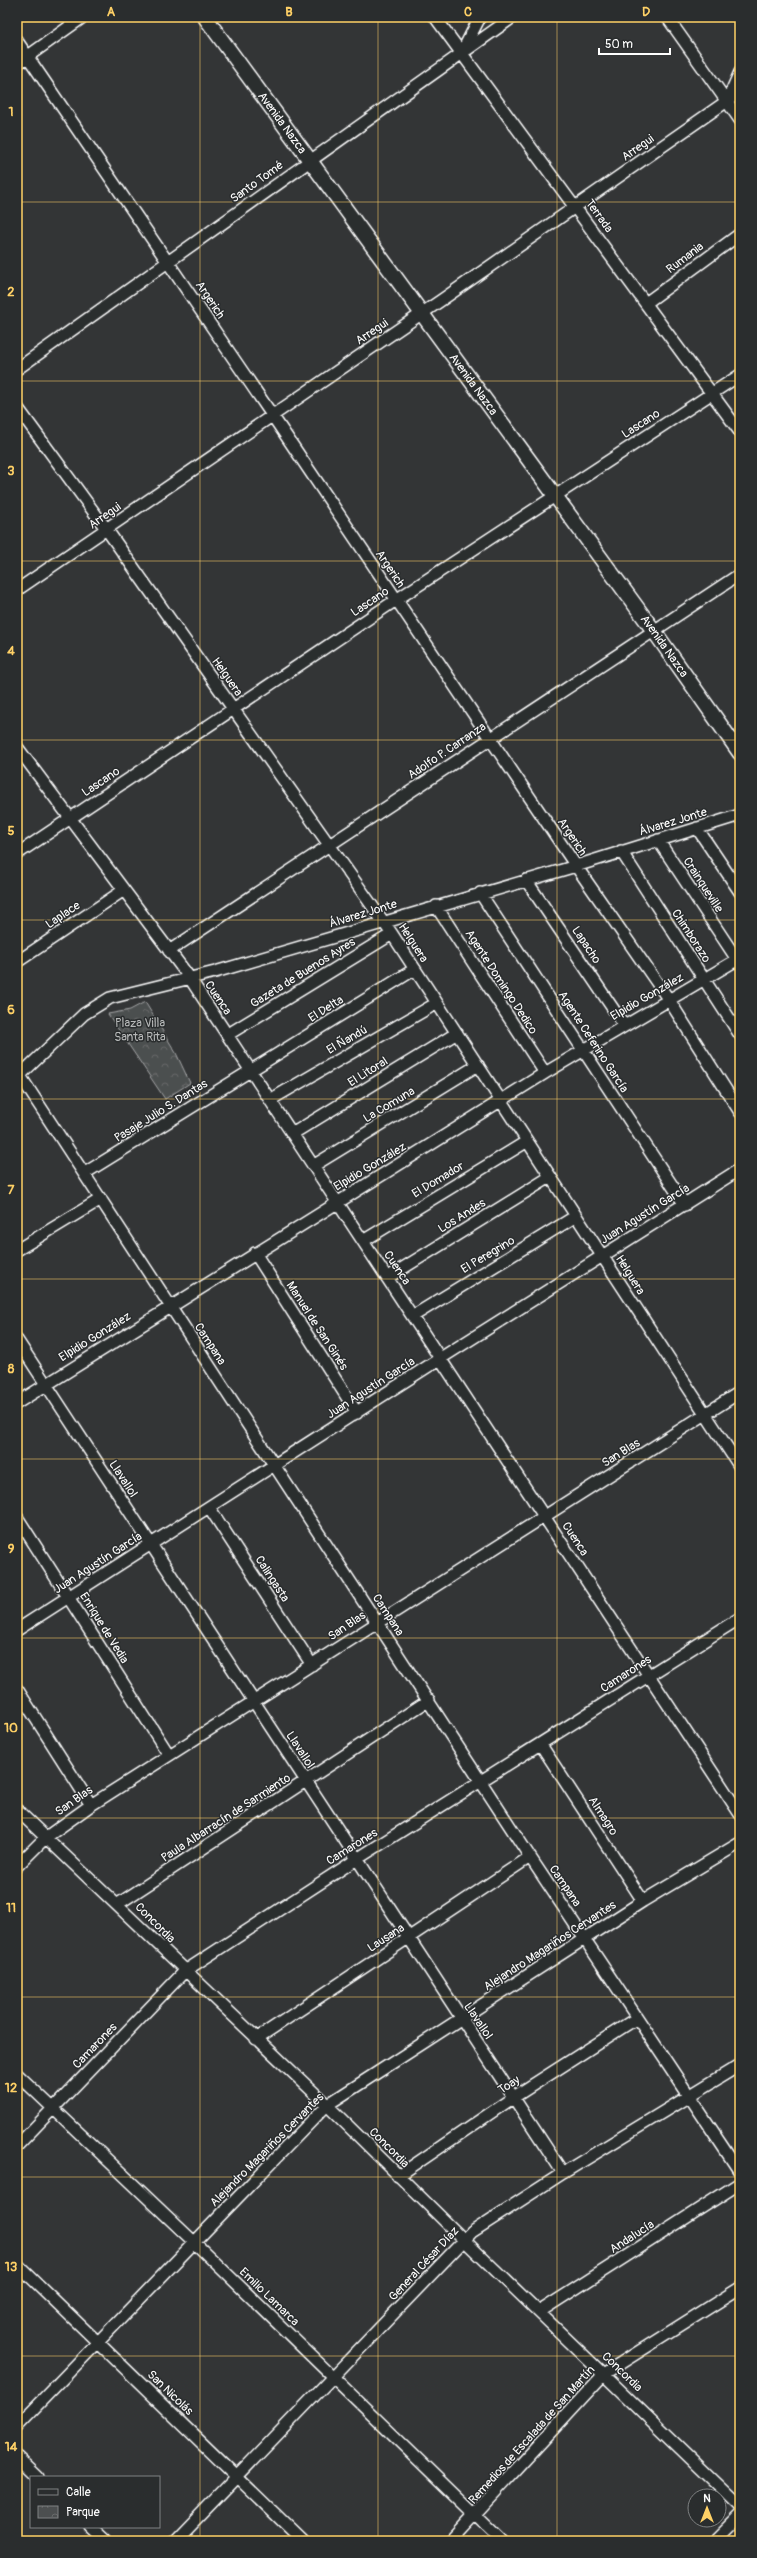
<svg xmlns="http://www.w3.org/2000/svg" width="757" height="2558" font-family="Pangolin,sans-serif">
<style>
.park{fill:url(#park-crowns);stroke:#a6a7a8}
.lines{fill:none;stroke-linecap:round;stroke-linejoin:round}
.minor-casing{stroke:#fff;stroke-width:14}
.major-casing{stroke:#fff;stroke-width:17}
.minor{stroke:#2a2d2e;stroke-width:11}
.major{stroke:#2a2d2e;stroke-width:14}
.grid{fill:none;stroke:#ffd166;stroke-width:1;stroke-opacity:0.55}
.labels{text-anchor:middle;dominant-baseline:central;stroke-width:3;stroke-linejoin:round;paint-order:stroke}
.street-label{font-size:12px;fill:#fff;stroke:#2a2d2e}
.park-label{font-size:12px;fill:#b7b9b9;stroke:#2a2d2e}
.neatline{fill:none;stroke:#ffd166;stroke-width:1.5}
.grid-label{font-size:13px;text-anchor:middle;font-weight:bold;fill:#ffd166}
</style>
<defs>
<pattern id="park-crowns" width="20" height="18" patternUnits="userSpaceOnUse"><rect width="20" height="18" fill="#4c4f50"/><path d="M2 6a3 3 0 1 1 6 0M12 15a3 3 0 1 1 6 0" fill="none" stroke="#67696a"/></pattern>
</defs>
<rect width="100%" height="100%" fill="#333536"/>
<filter id="ink" filterUnits="userSpaceOnUse"><feTurbulence type="fractalNoise" baseFrequency=".025" numOctaves="2"/><feDisplacementMap in="SourceGraphic" scale="8" xChannelSelector="R" yChannelSelector="G"/><feConvolveMatrix kernelMatrix="1 2 1 2 8 2 1 2 1" color-interpolation-filters="sRGB"/></filter>
<g filter="url(#ink)">
<path class="park" d="M145,1002L176,1053L190,1083L165,1099L108,1014L130,1010Z"/>
<g class="lines">
<defs>
<path id="minor" d="M435,17L740,432
M667,17L740,120
M17,41L272,415L576,866L669,1000L740,1112
M462,52L480,17
M17,64L83,17
M727,101L740,72
M646,303L740,234
M17,369L513,17
M17,407L107,530L392,934L740,1467
M17,590L443,299L740,92
M17,747L189,977L740,1814
M697,828L740,892
M658,840L740,964
M621,851L740,1035
M17,854L396,600L740,375
M526,880L624,1025
M480,893L685,1205
M436,906L545,1073
M169,951L740,574
M17,962L124,890
M227,1035L392,934
M17,1071L530,1857L740,2172
M17,1078L84,1014L110,998L215,972L576,866L740,815
M270,1100L437,1003
M292,1134L457,1033
M313,1166L478,1065
M85,1173L415,969
M363,1241L526,1142
M17,1250L101,1199
M255,1253L357,1413
M387,1278L550,1177
M413,1316L576,1216
M17,1340L563,2173
M17,1403L545,1073L740,958
M209,1507L312,1665
M17,1517L169,1755
M17,1630L441,1358L740,1169
M17,1689L91,1805
M541,1745L643,1901
M17,1810L327,2105L464,2240L740,2506
M17,1866L45,1838L91,1805L740,1392
M118,1904L429,1700
M256,2039L530,1857
M17,2074L194,2242L502,2541
M17,2146L185,1971L357,1859L740,1618
M398,2176L514,2097L637,2018
M17,2264L303,2541
M539,2312L740,2183
M17,2426L327,2105L643,1901L740,1843
M17,2457L38,2477
M91,2527L106,2541
M175,2541L472,2232L563,2173L740,2065
M450,2541L605,2373L740,2288
M714,2541L740,2515"/>
<g id="major">
<path id="s1" d="M205,17L654,631L740,753"/>
</g>
</defs>
<use href="#minor" class="minor-casing"/>
<use href="#major" class="major-casing"/>
<use href="#minor" class="minor"/>
<use href="#major" class="major"/>
</g>
</g>
<path class="grid" d="M200,17V2541M378,17V2541M557,17V2541M17,202H740M17,381H740M17,561H740M17,740H740M17,920H740M17,1099H740M17,1279H740M17,1459H740M17,1638H740M17,1818H740M17,1997H740M17,2177H740M17,2356H740"/>
<g class="labels">
<g class="street-label">
<text stroke="none"><textPath href="#s1" startOffset="131">Avenida Nazca</textPath></text>
<text transform="translate(638 148) rotate(-35)">Arregui</text>
<text transform="translate(257 182) rotate(-36)">Santo Tomé</text>
<text transform="translate(599 216) rotate(54)">Terrada</text>
<text transform="translate(685 258) rotate(-37)">Rumania</text>
<text transform="translate(210 300) rotate(56)">Argerich</text>
<text transform="translate(372 332) rotate(-34)">Arregui</text>
<text stroke="none"><textPath href="#s1" startOffset="455">Avenida Nazca</textPath></text>
<text transform="translate(641 424) rotate(-33)">Lascano</text>
<text transform="translate(105 516) rotate(-35)">Arregui</text>
<text transform="translate(390 569) rotate(56)">Argerich</text>
<text transform="translate(370 602) rotate(-34)">Lascano</text>
<text stroke="none"><textPath href="#s1" startOffset="779">Avenida Nazca</textPath></text>
<text transform="translate(227 677) rotate(55)">Helguera</text>
<text transform="translate(447 751) rotate(-34)">Adolfo P. Carranza</text>
<text transform="translate(101 782) rotate(-34)">Lascano</text>
<text transform="translate(673 822) rotate(-17)">Álvarez Jonte</text>
<text transform="translate(572 837) rotate(56)">Argerich</text>
<text transform="translate(703 885) rotate(57)">Crainqueville</text>
<text transform="translate(363 914) rotate(-17)">Álvarez Jonte</text>
<text transform="translate(63 915) rotate(-34)">Laplace</text>
<text transform="translate(691 936) rotate(57)">Chimborazo</text>
<text transform="translate(413 943) rotate(57)">Helguera</text>
<text transform="translate(586 945) rotate(56)">Lapacho</text>
<text transform="translate(303 973) rotate(-32)">Gazeta de Buenos Ayres</text>
<text transform="translate(501 982) rotate(57)">Agente Domingo Dedico</text>
<text transform="translate(647 997) rotate(-30)">Elpidio González</text>
<text transform="translate(218 998) rotate(56)">Cuenca</text>
<text transform="translate(326 1009) rotate(-32)">El Delta</text>
<text transform="translate(347 1040) rotate(-30)">El Ñandú</text>
<text transform="translate(593 1042) rotate(57)">Agente Ceferino García</text>
<text transform="translate(368 1072) rotate(-32)">El Litoral</text>
<text transform="translate(389 1105) rotate(-31)">La Comuna</text>
<text transform="translate(161 1111) rotate(-32)">Pasaje Julio S. Dantas</text>
<text transform="translate(370 1167) rotate(-31)">Elpidio González</text>
<text transform="translate(438 1180) rotate(-31)">El Domador</text>
<text transform="translate(645 1214) rotate(-32)">Juan Agustín García</text>
<text transform="translate(462 1216) rotate(-32)">Los Andes</text>
<text transform="translate(488 1255) rotate(-31)">El Peregrino</text>
<text transform="translate(397 1268) rotate(56)">Cuenca</text>
<text transform="translate(630 1275) rotate(58)">Helguera</text>
<text transform="translate(317 1326) rotate(57)">Manuel de San Ginés</text>
<text transform="translate(95 1337) rotate(-32)">Elpidio González</text>
<text transform="translate(210 1344) rotate(57)">Campana</text>
<text transform="translate(371 1388) rotate(-33)">Juan Agustín García</text>
<text transform="translate(621 1453) rotate(-32)">San Blas</text>
<text transform="translate(123 1479) rotate(57)">Llavallol</text>
<text transform="translate(575 1539) rotate(57)">Cuenca</text>
<text transform="translate(98 1563) rotate(-33)">Juan Agustín García</text>
<text transform="translate(272 1579) rotate(57)">Calingasta</text>
<text transform="translate(388 1615) rotate(57)">Campana</text>
<text transform="translate(347 1626) rotate(-34)">San Blas</text>
<text transform="translate(104 1628) rotate(58)">Enrique de Vedia</text>
<text transform="translate(626 1674) rotate(-33)">Camarones</text>
<text transform="translate(300 1750) rotate(57)">Llavallol</text>
<text transform="translate(74 1801) rotate(-35)">San Blas</text>
<text transform="translate(603 1816) rotate(57)">Almagro</text>
<text transform="translate(226 1818) rotate(-33)">Paula Albarracín de Sarmiento</text>
<text transform="translate(352 1847) rotate(-32)">Camarones</text>
<text transform="translate(565 1886) rotate(56)">Campana</text>
<text transform="translate(155 1923) rotate(45)">Concordia</text>
<text transform="translate(386 1938) rotate(-33)">Lausana</text>
<text transform="translate(550 1946) rotate(-33)">Alejandro Magariños Cervantes</text>
<text transform="translate(478 2021) rotate(56)">Llavallol</text>
<text transform="translate(95 2046) rotate(-46)">Camarones</text>
<text transform="translate(509 2085) rotate(-33)">Toay</text>
<text transform="translate(389 2148) rotate(45)">Concordia</text>
<text transform="translate(267 2150) rotate(-45)">Alejandro Magariños Cervantes</text>
<text transform="translate(632 2237) rotate(-33)">Andalucía</text>
<text transform="translate(424 2264) rotate(-47)">General César Díaz</text>
<text transform="translate(269 2297) rotate(44)">Emilio Lamarca</text>
<text transform="translate(622 2372) rotate(44)">Concordia</text>
<text transform="translate(170 2393) rotate(44)">San Nicolás</text>
<text transform="translate(532 2435) rotate(-48)">Remedios de Escalada de San Martín</text>
</g>
<g class="park-label">
<text x="140" y="1023">Plaza Villa<tspan x="140" dy="14">Santa Rita</tspan></text>
</g>
</g>
<rect width="757" height="2558" fill="none" stroke="#2a2d2e" stroke-width="44"/>
<rect x="30" y="2476" width="130" height="52" fill="#2a2d2e" stroke="#7f8182"/>
<rect x="38" y="2489" width="20" height="6" fill="#2a2d2e" stroke="#7f8182"/>
<text x="66" y="2496" font-size="12" fill="#ffffff">Calle</text>
<rect x="38" y="2506" width="20" height="12" fill="url(#park-crowns)" stroke="#7f8182"/>
<text x="66" y="2516" font-size="12" fill="#ffffff">Parque</text>
<g transform="translate(707 2508)"><circle r="19" fill="#2a2d2e" stroke="#7f8182"/>
<path d="M0-3L7 15L0 10L-7 15Z" fill="#ffd166"/>
<text y="-6" font-size="11" font-weight="bold" text-anchor="middle" fill="#ffffff">N</text>
</g>
<path d="M599 48v6h71v-6" fill="none" stroke="#ffffff" stroke-width="2"/>
<text x="605" y="48" font-size="12" fill="#ffffff" stroke="#2a2d2e" stroke-width="3" paint-order="stroke">50 m</text>
<rect x="22" y="22" width="713" height="2514" class="neatline"/>
<g class="grid-label">
<text x="111" y="16">A</text>
<text x="289" y="16">B</text>
<text x="468" y="16">C</text>
<text x="646" y="16">D</text>
<text x="11" y="116">1</text>
<text x="11" y="296">2</text>
<text x="11" y="475">3</text>
<text x="11" y="655">4</text>
<text x="11" y="835">5</text>
<text x="11" y="1014">6</text>
<text x="11" y="1194">7</text>
<text x="11" y="1373">8</text>
<text x="11" y="1553">9</text>
<text x="11" y="1732">10</text>
<text x="11" y="1912">11</text>
<text x="11" y="2092">12</text>
<text x="11" y="2271">13</text>
<text x="11" y="2451">14</text>
</g>
</svg>
